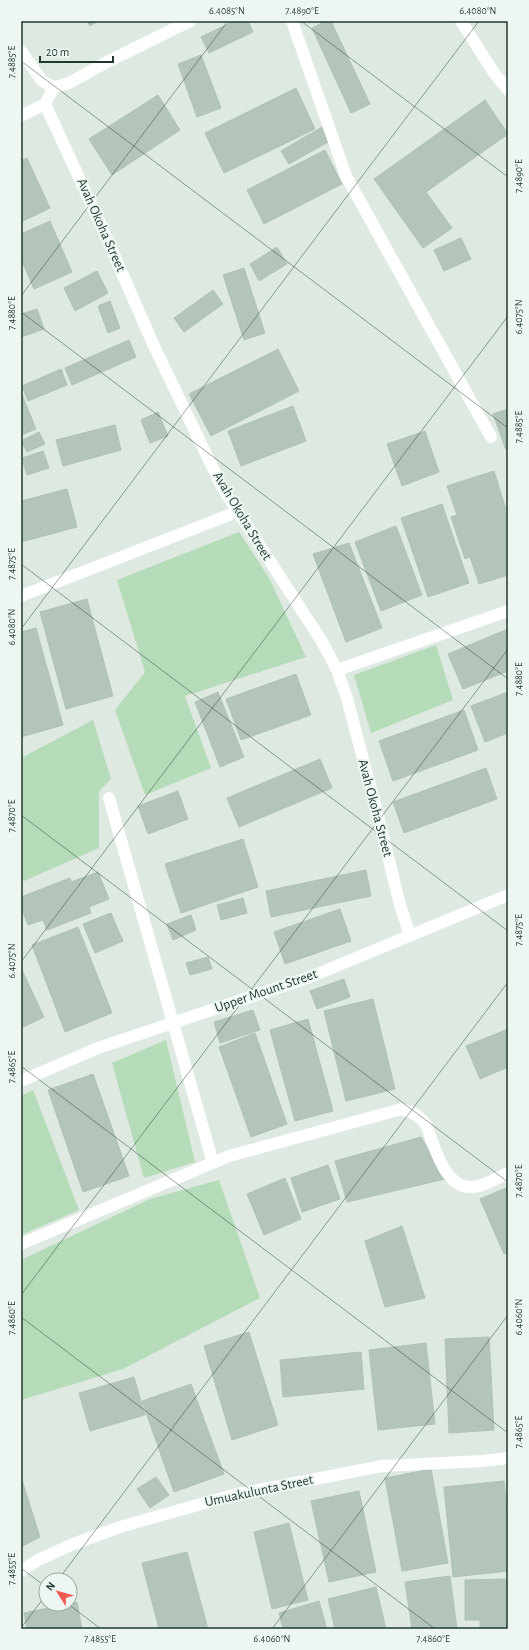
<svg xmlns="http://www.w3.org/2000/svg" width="529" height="1650" font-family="'Alegreya Sans',sans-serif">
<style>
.green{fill:#b5dbb8}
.building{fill:#b3c4ba;stroke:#b0c2b7}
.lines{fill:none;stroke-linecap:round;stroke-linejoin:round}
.minor{stroke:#fff;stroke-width:12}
.ticks{fill:none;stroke:#1f382c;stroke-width:1;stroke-opacity:0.45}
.labels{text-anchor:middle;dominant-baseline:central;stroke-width:4;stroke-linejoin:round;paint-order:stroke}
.street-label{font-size:14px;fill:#1f382c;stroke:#edf6f0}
.neatline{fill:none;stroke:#1f382c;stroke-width:1.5}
.ticks-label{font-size:10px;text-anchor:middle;fill:#1f382c}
</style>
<rect width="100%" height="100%" fill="#dde9e1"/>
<path class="green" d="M239,532L269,578L306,657L185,696L211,768L145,795L115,710L145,672L117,580Z
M436,645L453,700L371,733L354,675Z
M93,720L111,779L99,791V848L24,881L21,876V758Z
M166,1040L195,1162L144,1178L112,1063Z
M33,1090L79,1210L21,1235V1096Z
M219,1180L260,1298L123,1369L21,1400V1260L150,1199Z"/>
<path class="building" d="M87,21H98L90,26Z
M234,21H248L253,32L209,53L201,37Z
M326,21H331L370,104L351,113L312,28Z
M201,55L221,108L197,117L178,64Z
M296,88L315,129L224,173L205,133Z
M158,95L180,130L112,175L89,139Z
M485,100L508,134L426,192L452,228L423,248L374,179Z
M322,127L330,141L289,164L281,151Z
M325,150L342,184L264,224L247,190Z
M27,158L50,208L21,222V161Z
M50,221L72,272L34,289L21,259V234Z
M461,238L471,259L444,271L434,250Z
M277,247L287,264L259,281L250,264Z
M244,268L265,333L244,340L223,275Z
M97,271L108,293L75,311L64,288Z
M213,290L223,304L184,332L174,318Z
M110,301L120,328L108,333L98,306Z
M37,309L44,329L21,337V314Z
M129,340L136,357L72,385L65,368Z
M278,349L299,391L211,436L189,394Z
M61,369L67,385L28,401L22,386Z
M21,392L36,429L21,435Z
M293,406L306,441L241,466L228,431Z
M508,409V449L506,450L493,414Z
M158,412L168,436L150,443L141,420Z
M115,425L121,450L63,466L56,440Z
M425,431L439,472L402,486L387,444Z
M39,432L45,444L27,452L21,441Z
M43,451L49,468L27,475L22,458Z
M494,471L508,516V575L479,584L470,557L465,559L451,517L457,515L447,486Z
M67,489L77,527L21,542V501Z
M442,504L469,583L428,597L401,518Z
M396,526L422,595L381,611L355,542Z
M349,543L382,628L346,642L313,554Z
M87,599L113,696L66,709L40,612Z
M36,628L63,725L21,737V632Z
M508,629V671L463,689L448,654Z
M296,674L311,715L241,740L226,699Z
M218,692L244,757L220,767L195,702Z
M508,692V733L485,742L471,706Z
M464,710L478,750L393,781L379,741Z
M320,759L332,788L239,827L227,798Z
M486,768L497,799L404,833L393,802Z
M178,791L188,819L148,834L138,806Z
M243,839L258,887L181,913L165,864Z
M366,870L371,896L271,917L266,891Z
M98,872L109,899L89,907L91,913L47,930L43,920L28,925L21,907V897L70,878L71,882Z
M243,898L247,913L221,920L217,905Z
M340,909L351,941L285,964L274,932Z
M111,913L123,941L95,953L83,924Z
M191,915L196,930L173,940L167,924Z
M78,927L112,1013L65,1032L32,945Z
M208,957L212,969L190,975L186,963Z
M21,968L44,1017L21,1028Z
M344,979L350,997L317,1009L310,991Z
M373,999L395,1089L346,1101L324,1011Z
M253,1010L260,1030L220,1043L214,1022Z
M308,1019L333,1111L295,1121L270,1030Z
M508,1029V1067L480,1079L466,1046Z
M255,1033L287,1124L251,1137L219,1047Z
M93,1074L129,1176L83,1192L48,1090Z
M421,1137L445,1179L347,1202L335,1161Z
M328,1165L340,1199L302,1212L291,1178Z
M285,1178L301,1219L264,1235L247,1194Z
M508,1187V1252L504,1254L480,1199Z
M402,1226L425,1298L385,1307L365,1241Z
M249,1332L278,1425L232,1440L204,1346Z
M489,1337L494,1430L449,1433L445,1339Z
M426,1343L435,1424L378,1430L369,1350Z
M361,1352L364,1389L283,1397L280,1360Z
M134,1377L145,1415L90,1431L79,1393Z
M191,1384L224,1474L174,1492L142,1401Z
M431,1469L448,1563L402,1571L385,1478Z
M21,1477L40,1537L21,1547Z
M156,1477L169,1495L150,1508L137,1489Z
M504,1481L508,1520V1571L453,1577L444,1487Z
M359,1491L376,1572L329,1582L311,1501Z
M289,1523L308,1600L272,1609L254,1532Z
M187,1552L208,1629H159L142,1563Z
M450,1576L457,1629H412L405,1582Z
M508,1579V1628H480V1620H465V1580Z
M376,1587L386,1629H335L328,1599Z
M319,1601L327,1629H283L279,1613Z
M77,1602L82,1629H27L24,1613Z"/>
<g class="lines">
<path class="minor" d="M292,21L346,176L491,437
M461,21L494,73L508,90
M21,51L42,81L54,87
M54,87L69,83L109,61L190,21
M45,104L104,232L154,346L222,487L321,640L337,670L347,698L379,820L399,901L410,936
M21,116L45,104L54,87
M21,596L237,512
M337,670L508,611
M109,798L213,1163
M21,1081L98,1048L310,977L508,895
M21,1244L229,1156L402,1109C410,1112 417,1114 423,1121C428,1126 430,1137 433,1144C439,1160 450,1188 471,1187C483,1187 497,1178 508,1173
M21,1571L38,1560L73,1544L120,1527L233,1495L382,1466L482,1461L508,1458"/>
</g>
<path class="ticks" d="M301,21L508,177M21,61L508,428M21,296L228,21M21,312L508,679M21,564L508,931M21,629L479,21M21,815L508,1182M21,962L508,316M21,1066L508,1433M21,1295L508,649M21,1317L435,1629M21,1568L46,1587M58,1580L508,982M68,1604L101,1629M21,1628L46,1595M272,1629L508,1315"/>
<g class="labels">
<g class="street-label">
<text transform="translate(101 225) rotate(66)">Avah Okoha Street</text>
<text transform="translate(242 516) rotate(59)">Avah Okoha Street</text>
<text transform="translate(375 808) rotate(75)">Avah Okoha Street</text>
<text transform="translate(266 991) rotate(-19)">Upper Mount Street</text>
<text transform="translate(259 1491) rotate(-12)">Umuakulunta Street</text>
</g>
</g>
<rect width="529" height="1650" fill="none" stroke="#edf6f0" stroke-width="44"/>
<g transform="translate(58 1592) rotate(307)"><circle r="19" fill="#edf6f0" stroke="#9baaa2"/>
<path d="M0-3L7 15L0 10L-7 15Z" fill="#f15a53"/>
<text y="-6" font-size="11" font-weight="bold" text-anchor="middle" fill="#1f382c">N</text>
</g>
<path d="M40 56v6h73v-6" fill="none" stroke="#1f382c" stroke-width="2"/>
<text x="46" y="56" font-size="12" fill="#1f382c" stroke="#edf6f0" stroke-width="3" paint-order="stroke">20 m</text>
<rect x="22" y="22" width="485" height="1606" class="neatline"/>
<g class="ticks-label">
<text x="227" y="14">6.4085°N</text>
<text x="302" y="14">7.4890°E</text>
<text x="478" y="14">6.4080°N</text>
<text transform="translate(11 62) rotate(-90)" y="4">7.4885°E</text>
<text transform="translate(518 176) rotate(-90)" y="4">7.4890°E</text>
<text transform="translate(11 313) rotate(-90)" y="4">7.4880°E</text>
<text transform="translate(518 317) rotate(-90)" y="4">6.4075°N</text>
<text transform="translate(518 427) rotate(-90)" y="4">7.4885°E</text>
<text transform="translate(11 564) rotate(-90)" y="4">7.4875°E</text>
<text transform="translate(11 627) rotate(-90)" y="4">6.4080°N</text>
<text transform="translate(518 679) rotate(-90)" y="4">7.4880°E</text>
<text transform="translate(11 816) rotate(-90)" y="4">7.4870°E</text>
<text transform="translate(518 930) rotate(-90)" y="4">7.4875°E</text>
<text transform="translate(11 961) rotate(-90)" y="4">6.4075°N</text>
<text transform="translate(11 1067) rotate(-90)" y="4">7.4865°E</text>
<text transform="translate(518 1181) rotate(-90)" y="4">7.4870°E</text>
<text transform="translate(518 1317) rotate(-90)" y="4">6.4060°N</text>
<text transform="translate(11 1318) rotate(-90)" y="4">7.4860°E</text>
<text transform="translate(518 1432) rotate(-90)" y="4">7.4865°E</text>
<text transform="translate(11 1569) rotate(-90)" y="4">7.4855°E</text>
<text x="100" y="1642">7.4855°E</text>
<text x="272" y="1642">6.4060°N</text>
<text x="433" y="1642">7.4860°E</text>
</g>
</svg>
